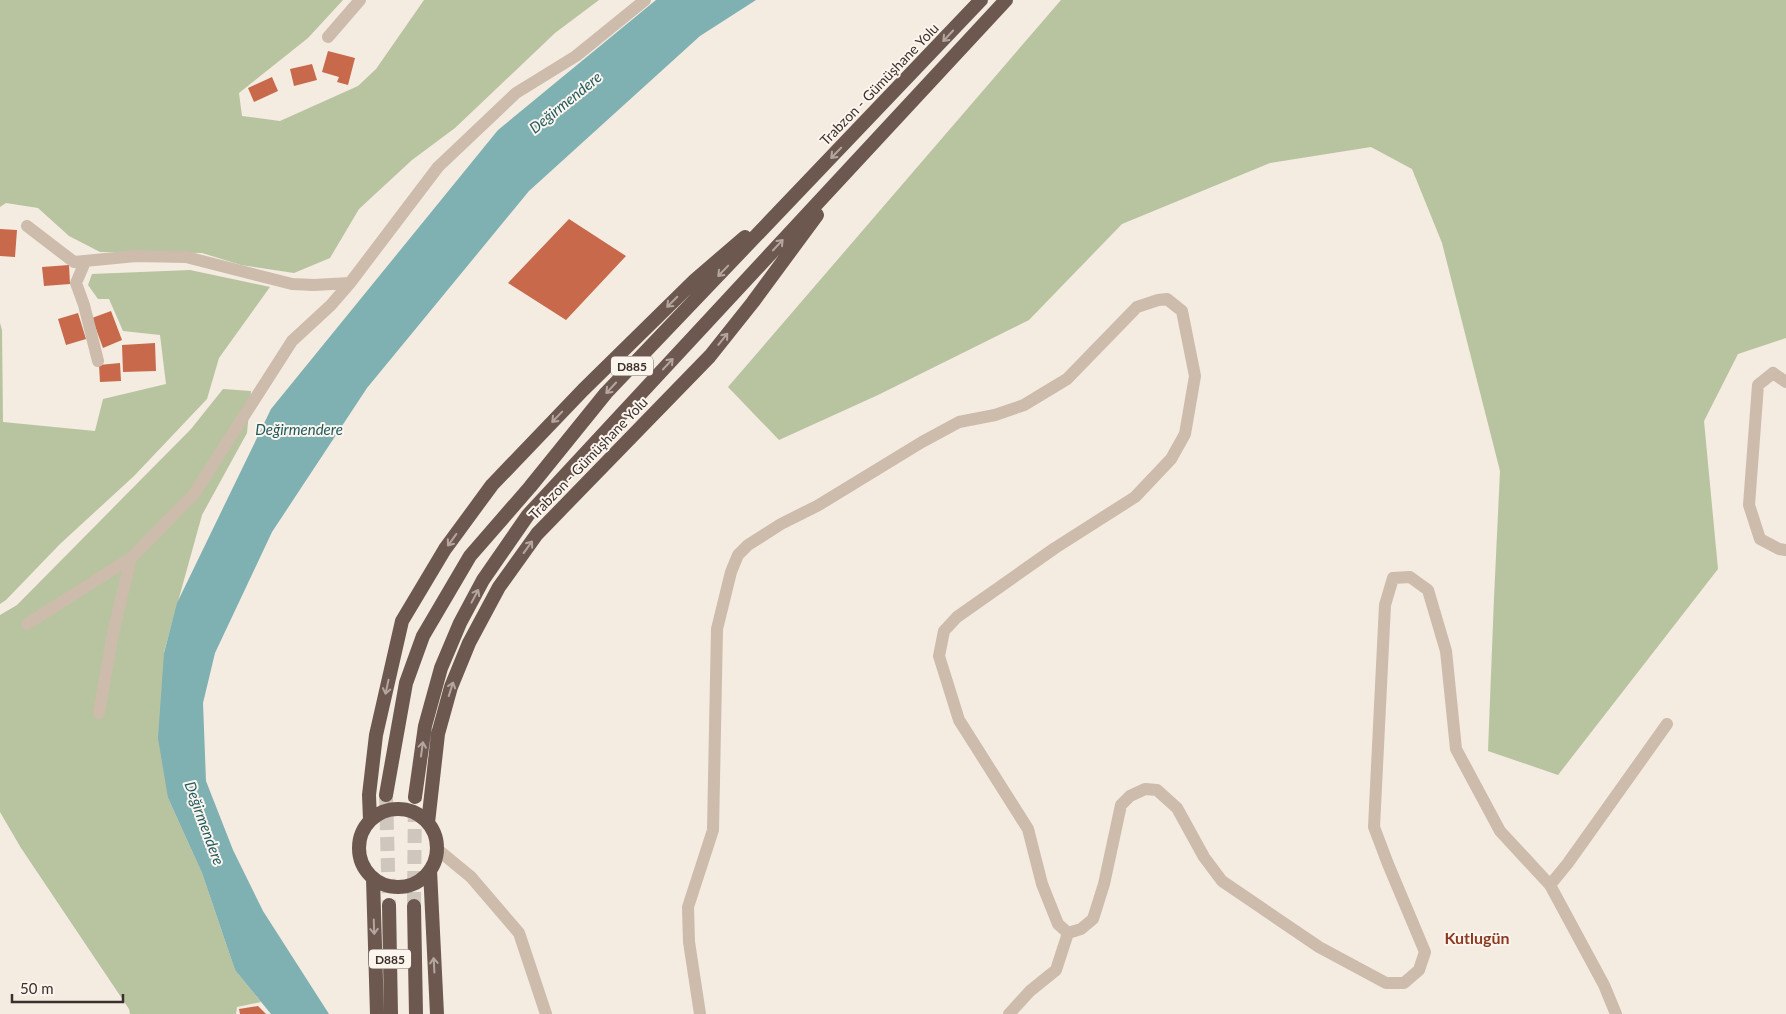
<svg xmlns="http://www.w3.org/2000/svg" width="1786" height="1014" font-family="Lato,sans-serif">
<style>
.green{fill:#b8c4a0}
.water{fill:#7fb0b2}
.building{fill:#c8694b}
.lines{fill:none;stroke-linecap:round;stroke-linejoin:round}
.trunk-tunnel{stroke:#cfc6bd;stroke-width:14;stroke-dasharray:14 7;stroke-linecap:butt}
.minor{stroke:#cdbbac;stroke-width:12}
.trunk{stroke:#6c584f;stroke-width:14}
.oneway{stroke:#b4a69e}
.labels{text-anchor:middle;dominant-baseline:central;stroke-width:4;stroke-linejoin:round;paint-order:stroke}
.shield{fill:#fbf5ee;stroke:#756b66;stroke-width:1}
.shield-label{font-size:12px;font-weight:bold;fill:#3b302b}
.street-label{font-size:14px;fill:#3b302b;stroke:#fbf5ee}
.water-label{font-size:15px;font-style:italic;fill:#1f5a5e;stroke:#fbf5ee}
.quarter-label{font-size:16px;font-weight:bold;fill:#8c3b22;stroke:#fbf5ee}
</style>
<rect width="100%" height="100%" fill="#f4ebe1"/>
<path class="green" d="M0,0H343L308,38L239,93L242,116L280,121L358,86L376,69L424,0H599L555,33L455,128L412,160L359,209L330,258L294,273L241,265L202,253L100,252L69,236L38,208L6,203L0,207Z
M1061,0H1786V338L1738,354L1704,421L1718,569L1558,775L1488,751L1494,598L1500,471L1442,243L1412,169L1371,147L1270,163L1122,224L1029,320L878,395L779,440L728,387Z
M190,270L270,287L219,358L207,399L134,476L60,544L6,600L0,604V323L2,330L3,422L95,431L103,399L166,384L160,335L123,331L109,299H98L88,285L92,274Z
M223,389L251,391L247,433L202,515L164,652L168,798L202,873L235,970L261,1002L237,1007L236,1014H130L129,1009L21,848L0,812V615L17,605L191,429Z"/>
<path class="water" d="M656,0H756L700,36L529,191L367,388L272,532L215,653L203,703L206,781L233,850L263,911L329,1014H271L235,970L202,873L168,798L158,738L164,653L177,603L271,409L498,130Z"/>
<path class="building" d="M328,51L355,58L348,85L337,82L339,77L322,72Z
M312,64L317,80L294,86L290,69Z
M272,77L278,91L254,102L248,88Z
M569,219L626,256L566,320L508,283Z
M0,229L17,230L15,257L0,256Z
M69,265L70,284L44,286L42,267Z
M111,311L122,340L103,348L92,318Z
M78,313L86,339L66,345L58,319Z
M155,343L156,371L123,372L122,345Z
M120,363L121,381L100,382L99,365Z
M258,1006L266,1014H240L239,1009Z"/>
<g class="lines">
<path class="trunk-tunnel" d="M386,795L389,905
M414,906L415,797"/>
<path class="minor" d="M328,37L360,0
M27,226L74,262L136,256L186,257L292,284L314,285L350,283L438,167L516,93L576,56L645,0
M85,262L76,283L84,305L98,361
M1786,382L1773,373L1758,385L1749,505L1760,539L1779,549L1786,550
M27,624L131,558
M99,713L113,633L131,558L194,494L292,341L331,305L350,283
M437,849L471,877L519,933L546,1014
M1550,885L1568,863L1667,724
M700,1014L689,942L688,907L713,830L717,629L731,572L738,555L748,545L781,524L817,506L922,442L959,422L995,415L1024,405L1067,379L1137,307L1158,300L1167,299L1182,311L1195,376L1185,434L1171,459L1135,497L1055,548L957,617L944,631L939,656L959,720L1028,829L1042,884L1058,924L1068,933L1081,929L1093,919L1104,884L1121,805L1130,796L1145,789L1157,790L1177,808L1204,857L1222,881L1319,947L1386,983H1404L1419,970L1425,952L1388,864L1374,827L1385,605L1393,578L1410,577L1428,590L1446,651L1456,749L1500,831L1550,885L1604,985L1616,1014
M1009,1014L1030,991L1056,970L1068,933"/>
<path class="trunk" d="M386,795L406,683L423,636L470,556L530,487L606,393L981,0
M415,797L425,726L441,668L460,623L483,580L528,515L1006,0
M359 848a39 39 0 1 1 78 0a39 39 0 1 1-78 0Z
M370,820L369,795L376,735L402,621L445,549L492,485L583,390L695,280L745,237
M428,823L438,734L451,687L469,643L499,587L537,534L710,356L753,302L817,215
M430,870L437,1014
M373,878L377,1014
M389,905L391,1014
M414,906L416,1014"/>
</g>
<defs><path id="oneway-shaft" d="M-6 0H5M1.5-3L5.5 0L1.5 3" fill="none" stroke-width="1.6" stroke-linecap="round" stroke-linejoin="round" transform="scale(1.25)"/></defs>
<g class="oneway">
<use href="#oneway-shaft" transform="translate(948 36) rotate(133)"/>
<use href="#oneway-shaft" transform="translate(836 153) rotate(134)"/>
<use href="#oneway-shaft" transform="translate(778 245) rotate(-47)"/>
<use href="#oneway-shaft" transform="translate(723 271) rotate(134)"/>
<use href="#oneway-shaft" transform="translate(672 302) rotate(135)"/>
<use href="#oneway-shaft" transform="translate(723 339) rotate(-51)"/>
<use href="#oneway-shaft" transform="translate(668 364) rotate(-47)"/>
<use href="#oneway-shaft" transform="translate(611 388) rotate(133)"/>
<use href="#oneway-shaft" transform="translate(557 417) rotate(134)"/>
<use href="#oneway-shaft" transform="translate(452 540) rotate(126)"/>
<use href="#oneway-shaft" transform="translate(528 547) rotate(-54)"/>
<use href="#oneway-shaft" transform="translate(475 596) rotate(-62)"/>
<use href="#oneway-shaft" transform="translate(387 687) rotate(102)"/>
<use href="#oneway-shaft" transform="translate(451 689) rotate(-72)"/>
<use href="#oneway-shaft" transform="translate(422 749) rotate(-82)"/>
<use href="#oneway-shaft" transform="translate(374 927) rotate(88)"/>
<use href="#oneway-shaft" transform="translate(434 965) rotate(-93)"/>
</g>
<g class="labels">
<g class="shield">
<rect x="611" y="356.5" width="42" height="19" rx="4"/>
<rect x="369" y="949.5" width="42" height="19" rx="4"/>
</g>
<g class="shield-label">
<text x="632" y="366">D885</text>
<text x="390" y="959">D885</text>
</g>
<g class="street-label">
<text transform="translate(879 84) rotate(-46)">Trabzon - Gümüşhane Yolu</text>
<text transform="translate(588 458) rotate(-46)">Trabzon - Gümüşhane Yolu</text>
</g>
<g class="water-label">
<text transform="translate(565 102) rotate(-39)">Değirmendere</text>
<text x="299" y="429">Değirmendere</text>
<text transform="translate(205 823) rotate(70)">Değirmendere</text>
</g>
<g class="quarter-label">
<text x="1477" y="937">Kutlugün</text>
</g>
</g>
<path d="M12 994v8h111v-8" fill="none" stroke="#3b302b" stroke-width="2.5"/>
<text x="20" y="994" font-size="15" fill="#3b302b" stroke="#fbf5ee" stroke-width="4" paint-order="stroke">50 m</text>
</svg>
